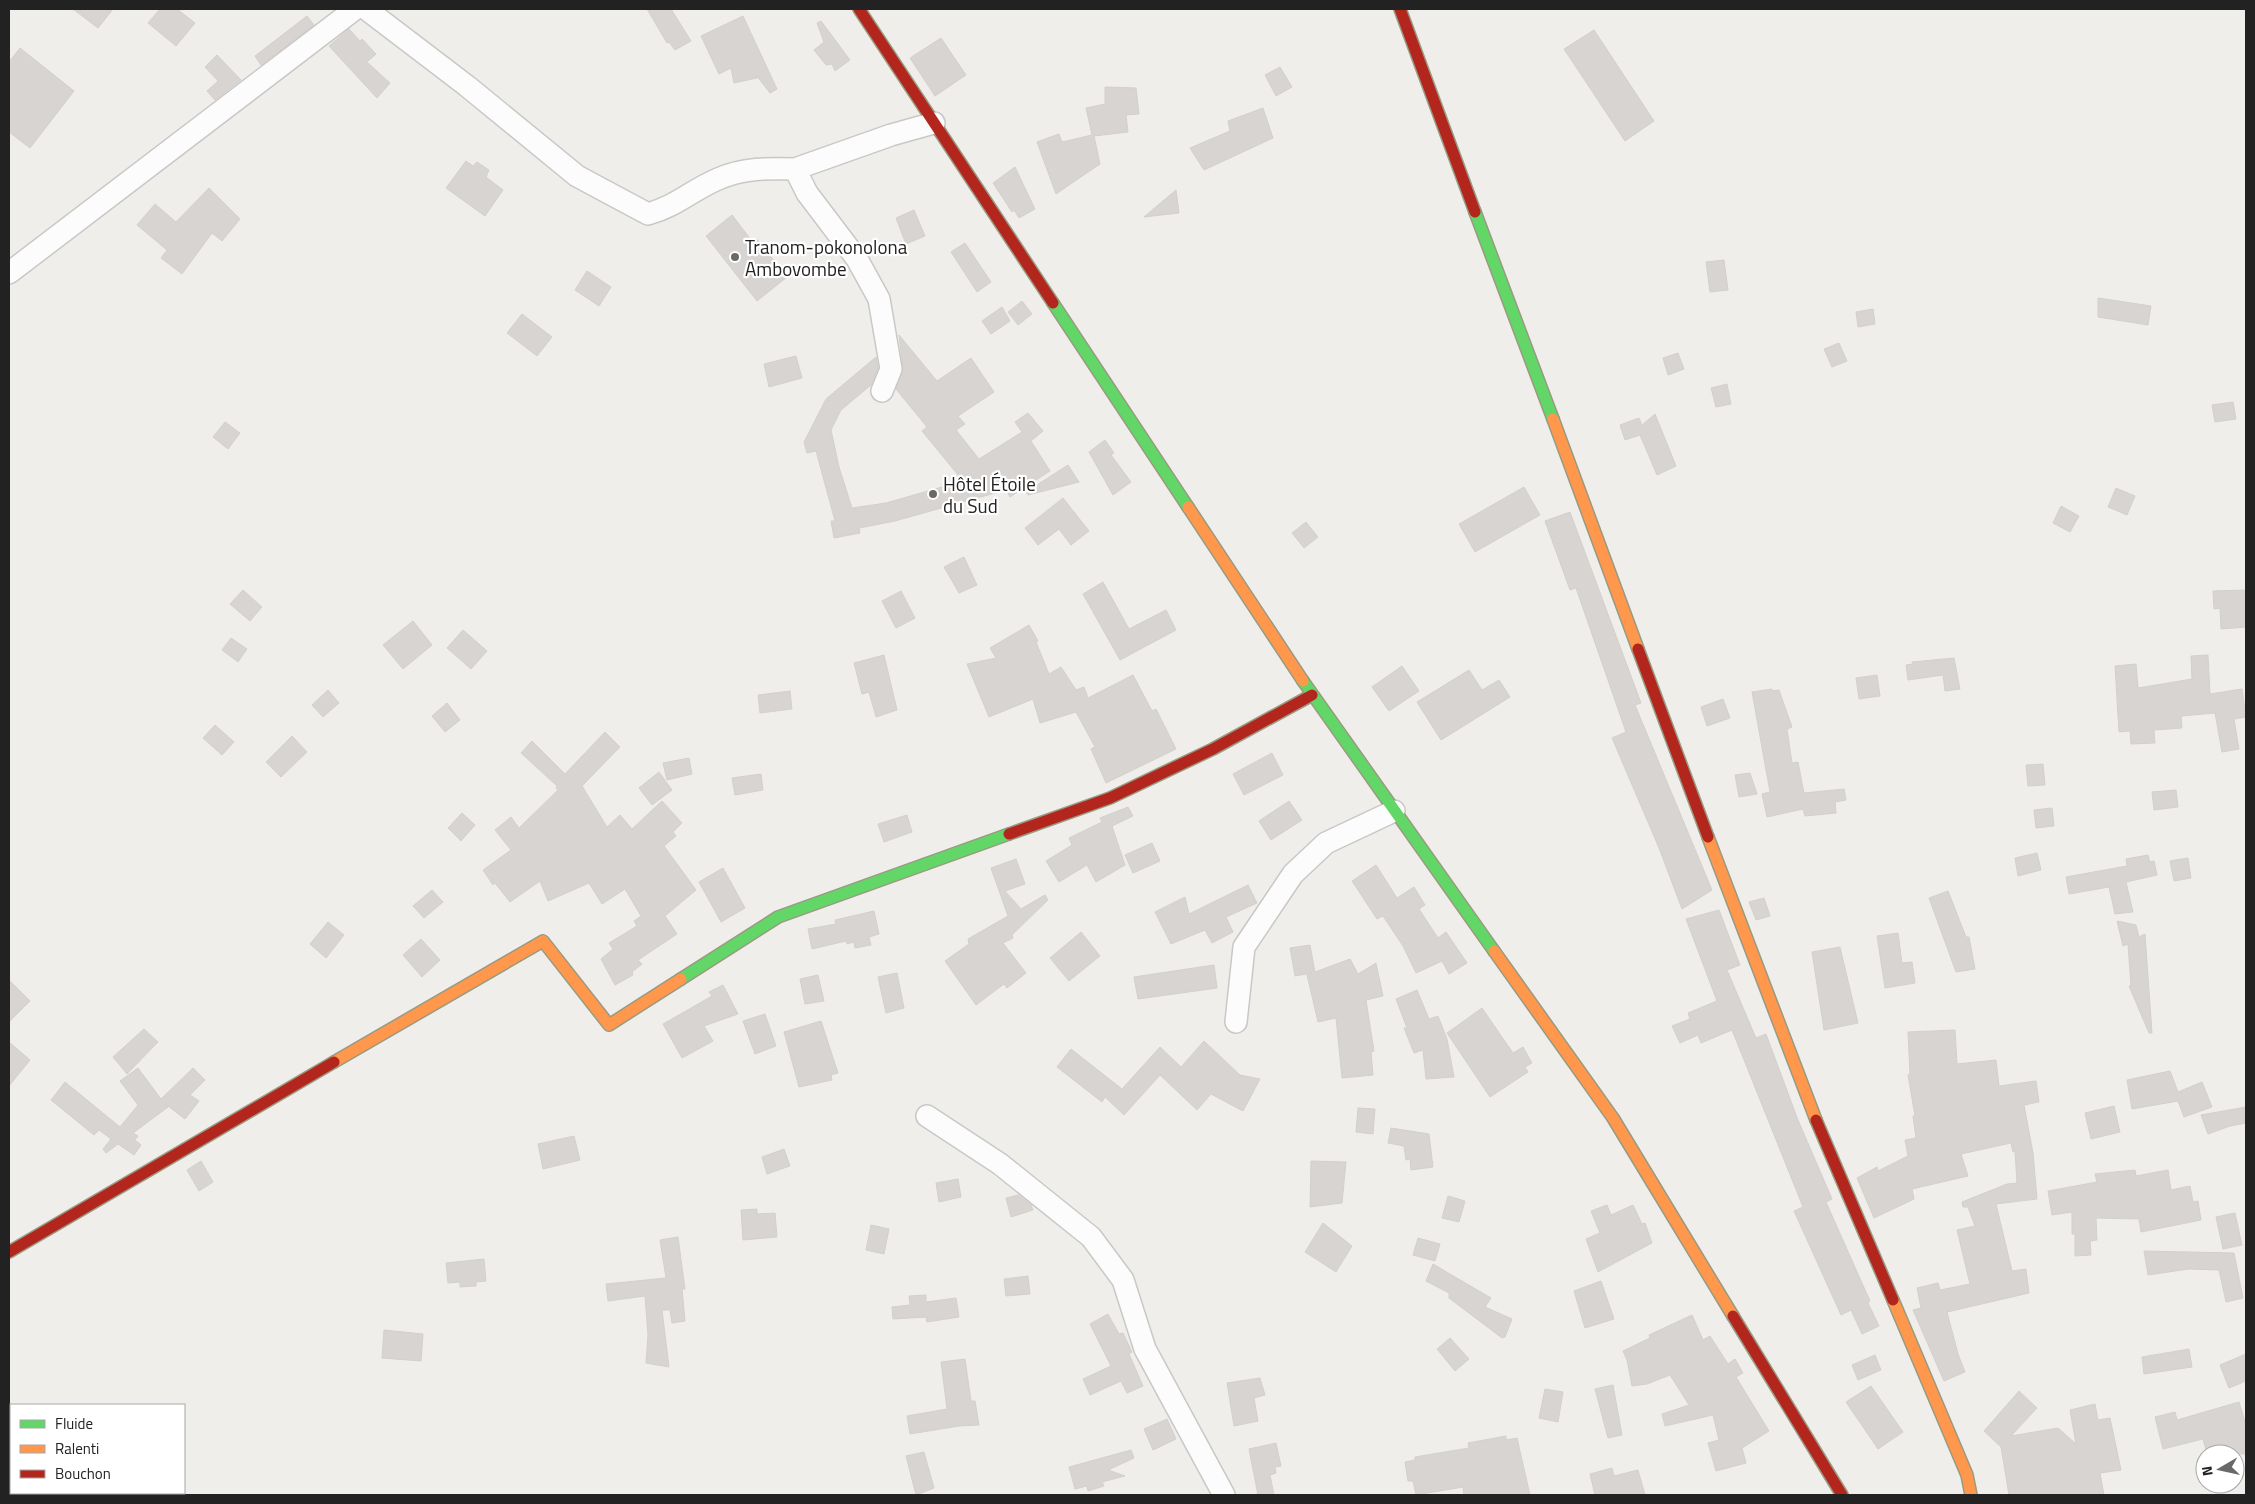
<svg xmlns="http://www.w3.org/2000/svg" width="2255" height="1504" font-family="'Titillium Web',sans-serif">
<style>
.building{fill:#d7d4d2;stroke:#d3d0cc}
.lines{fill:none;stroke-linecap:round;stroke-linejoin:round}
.street-casing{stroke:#c9c8c7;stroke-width:24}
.fast-casing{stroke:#999a82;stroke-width:14}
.slow-casing{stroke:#999a82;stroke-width:14}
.jam-casing{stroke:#999a82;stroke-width:14}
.street{stroke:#fdfcfc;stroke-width:21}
.fast{stroke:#63d668;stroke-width:11}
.slow{stroke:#ff974d;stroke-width:11}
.jam{stroke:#b3261e;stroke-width:11}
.poi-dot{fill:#6a6968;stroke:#fff;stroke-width:2}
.labels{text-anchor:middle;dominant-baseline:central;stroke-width:4.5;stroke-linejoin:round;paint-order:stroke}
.poi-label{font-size:19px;fill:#222;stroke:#fff;text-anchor:start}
</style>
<rect width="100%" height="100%" fill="#f0eeeb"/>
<path class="building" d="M73,9H113L98,28Z
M160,9H177L195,23L176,46L148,23Z
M647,9H671L691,41L675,50L669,42L667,43Z
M307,16L314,25L261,65L255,56Z
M743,16L777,89L770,93L756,75L757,78L734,83L731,68L719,74L701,36Z
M821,21L850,60L835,71L832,64L826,65L814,50L824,42L817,23Z
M349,29L360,41L362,39L376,54L367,62L390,83L377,98L329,46Z
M1594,30L1654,121L1625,141L1564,49Z
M941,38L966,75L935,96L910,58Z
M20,48L74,91L30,148L9,132V62Z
M217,55L241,80L215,100L207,91L218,81L205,67Z
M1280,67L1292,87L1276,96L1265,75Z
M1105,87L1136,88L1139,114L1126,115L1128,132L1094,136L1100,164L1056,194L1037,142L1059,134L1062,142L1092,135L1086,108L1105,104Z
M1263,108L1273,138L1204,170L1190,148L1230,131L1228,121Z
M466,161L473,166L477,162L489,170L486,177L503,190L485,216L446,188Z
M1015,167L1035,209L1019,218L1014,210L1012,212L993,183Z
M209,188L240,219L222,241L212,233L182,274L161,258L167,250L137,225L155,204L176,222Z
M1176,190L1179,213L1144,217Z
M914,210L925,236L906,244L896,218Z
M732,215L752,241L756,238L787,277L757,301L706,236Z
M965,243L991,282L977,292L951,252Z
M1724,260L1728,290L1710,292L1706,262Z
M587,271L611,287L599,306L575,290Z
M2098,298L2151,306L2148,325L2098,317Z
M1022,301L1032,314L1018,325L1008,312Z
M1002,307L1010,321L991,334L982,321Z
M1873,309L1875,324L1858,327L1856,312Z
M522,314L552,337L537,356L507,333Z
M899,335L937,381L971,358L994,392L958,416L965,424L956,430L979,459L1022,432L1015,422L1028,413L1043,431L1031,441L1050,471L1010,497L1006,490L895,521L859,528L860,533L834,538L831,521H835L816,451L807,453L804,442L826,399L876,357L878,368L871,385L841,410L831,430L839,467L852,508L886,503L963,481L922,431L927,427L896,389L903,367Z
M1839,343L1847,361L1832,367L1824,349Z
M1678,353L1684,369L1668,375L1663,358Z
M796,356L802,378L769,387L764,364Z
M1727,384L1731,404L1716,407L1711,388Z
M2233,402L2236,419L2215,422L2212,405Z
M1655,414L1676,466L1657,475L1640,435L1625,440L1620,425L1639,418L1642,425Z
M225,422L240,433L228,449L213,437Z
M1105,440L1114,453L1111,455L1131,482L1113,495L1089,452Z
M1068,465L1079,482L1028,495L1026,492Z
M1524,487L1540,515L1475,552L1459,524Z
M2116,488L2135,496L2127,515L2108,507Z
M1063,498L1089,531L1071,545L1059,529L1038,545L1025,528Z
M2061,506L2079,516L2070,532L2053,523Z
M1570,512L1641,703L1635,705L1712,890L1682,909L1659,848L1612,738L1626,732L1576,588L1570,590L1545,521Z
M1306,522L1318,537L1304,548L1292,533Z
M964,557L977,585L959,593L944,567Z
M1103,582L1129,629L1166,610L1176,630L1120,660L1083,594Z
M243,590L262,607L250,621L230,604Z
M2246,590V627L2221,629L2220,608L2214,609L2213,591Z
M901,591L915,618L896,628L882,601Z
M413,621L432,645L403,669L383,645Z
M1029,625L1038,641L1036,642L1049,674L1061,667L1076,690L1084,687L1088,698L1133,675L1152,711L1156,709L1176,749L1106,783L1091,749L1095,747L1076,712L1040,723L1033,699L989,717L967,664L996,658L990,648Z
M463,630L487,651L471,669L447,648Z
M231,638L247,649L238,662L222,650Z
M884,655L897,710L876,717L869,692L862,694L854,663Z
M2208,655L2210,694L2242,689L2246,717L2234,719L2239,749L2222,752L2215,713L2181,716L2182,728L2154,730L2155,743L2131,744L2130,731L2119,732L2115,666L2136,664L2138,688L2192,679L2191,656Z
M1954,658L1960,689L1945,691L1943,675L1908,680L1906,665L1913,664L1912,662Z
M1402,666L1419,691L1389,711L1372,687Z
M1469,670L1482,690L1499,680L1510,697L1441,740L1417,702Z
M1877,675L1880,696L1859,699L1856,678Z
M1772,689V691L1779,690L1792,727L1787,729L1792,763L1798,762L1804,793L1844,789L1846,800L1835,802L1836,813L1805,816L1803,809L1767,817L1762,794L1770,792L1752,692Z
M328,690L339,703L323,717L312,705Z
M790,691L792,709L760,713L758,695Z
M1723,699L1730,718L1707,726L1701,707Z
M447,703L460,720L445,732L432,716Z
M215,725L234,742L222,755L203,738Z
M605,732L620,747L582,786L607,827L620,815L632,829L662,801L682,823L673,832L676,836L664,846L696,890L665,916L677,934L638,960L642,964L632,972L633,975L615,985L601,959L613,949L609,943L637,926L634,921L641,916L625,889L602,904L589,883L548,901L540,881L510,902L495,883L493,885L483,870L511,850L495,830L511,817L519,828L558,790L556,788L557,786L521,753L532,741L565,774Z
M292,736L307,752L281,777L266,762Z
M1272,753L1283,775L1244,795L1233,774Z
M689,758L692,774L667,780L663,763Z
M2043,764L2045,785L2028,786L2026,765Z
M659,772L672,790L652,805L639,788Z
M1750,773L1757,794L1739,797L1735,775Z
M761,774L763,790L735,795L732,778Z
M2176,790L2178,807L2154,810L2152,792Z
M1289,801L1302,820L1271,840L1259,821Z
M1128,807L1133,816L1112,826L1125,865L1096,882L1087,865L1059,882L1046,861L1072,845L1069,838L1102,822L1100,818Z
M2052,808L2054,826L2036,828L2034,810Z
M462,813L475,825L461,841L448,828Z
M907,815L912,832L884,842L878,824Z
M1152,843L1160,861L1133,873L1125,855Z
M2037,853L2041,870L2018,876L2015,858Z
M2148,855L2150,862L2154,861L2157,875L2126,882L2133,912L2115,914L2109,887L2069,894L2066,877L2127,866L2126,859Z
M2188,858L2191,878L2174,881L2170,861Z
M1016,859L1025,884L1005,891L1021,909L1045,895L1048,900L1012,935L1013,938L1003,943L1026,973L1007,988L1004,984L976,1005L945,961L969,944L968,939L1008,916L991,868Z
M1376,865L1397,898L1414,887L1425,905L1419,909L1438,938L1446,932L1467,963L1449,974L1442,961L1416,973L1403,946L1383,916L1377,919L1352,881Z
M723,868L745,908L721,922L699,882Z
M1248,885L1257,903L1226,917L1233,932L1212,943L1205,930L1171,944L1155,912L1185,897L1189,914Z
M432,890L443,902L424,918L413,906Z
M1948,891L1966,937H1969L1975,969L1956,972L1929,898Z
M1764,898L1770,916L1756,920L1749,902Z
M1719,910L1740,965L1727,970L1756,1038L1766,1034L1798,1120L1832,1199L1826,1202L1870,1301L1868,1303L1879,1326L1862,1334L1851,1310L1841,1315L1794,1211L1803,1207L1732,1030L1701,1043L1698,1035L1680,1043L1672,1026L1690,1019L1688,1013L1717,1001L1686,919Z
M874,911L879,934L869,937L871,945L855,948L854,942L847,944L846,941L812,949L808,929L836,924L835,920Z
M2117,921L2136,925L2139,937L2145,934L2152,1033H2149L2129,986H2131L2128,944L2123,946Z
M328,922L344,935L326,958L310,944Z
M1081,932L1100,956L1069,981L1050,958Z
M1898,933L1902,963L1912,962L1915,983L1885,988L1877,936Z
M421,939L440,960L422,977L403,955Z
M1310,945L1315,972L1350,959L1358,974L1376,963L1383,996L1366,1000L1374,1051L1371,1052L1373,1075L1342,1078L1336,1018L1318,1022L1307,975L1312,973L1295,976L1290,948Z
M1840,947L1858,1023L1824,1030L1812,952Z
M1214,965L1217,988L1138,999L1134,977Z
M897,973L904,1008L886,1013L878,977Z
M818,975L824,1001L805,1004L800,979Z
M9,980L30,1001L9,1022Z
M723,985L738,1014L704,1026L713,1041L682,1058L663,1024L712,996L709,992Z
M1417,990L1429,1019L1438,1016L1447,1039L1454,1077L1426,1079L1423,1050L1414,1053L1404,1028H1407L1396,999Z
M1482,1008L1513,1053L1523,1047L1532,1063L1525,1067L1528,1072L1490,1097L1447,1033Z
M765,1014L776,1046L755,1054L743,1021Z
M821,1021L838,1073L831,1075L832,1080L799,1087L784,1032Z
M144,1029L158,1042L127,1074L113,1057Z
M1955,1030L1957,1064L1996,1060L1999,1086L2036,1081L2039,1102L2024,1105L2033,1153L2037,1199L1996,1204L2012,1271L2026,1269L2029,1293L1947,1312L1958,1354L1965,1372L1944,1381L1913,1310L1921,1308L1917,1288L1938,1283L1940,1290L1970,1284L1957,1230L1975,1226L1968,1207H1963L1962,1202L2007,1184L2017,1183L2015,1151L2013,1152L2011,1143L1961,1154L1968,1176L1912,1189L1914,1199L1874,1218L1857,1178L1877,1167L1878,1171L1908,1156L1905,1140L1916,1138L1913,1116H1915L1908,1075L1910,1074L1908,1032Z
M1204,1041L1240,1075L1260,1079L1243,1111L1211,1094L1197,1110L1160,1075L1124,1115L1105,1097L1102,1102L1057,1067L1071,1049L1122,1089L1160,1047L1181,1067Z
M9,1042L30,1060L9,1086Z
M138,1068L161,1099L193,1068L205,1080L190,1095L199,1101L185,1119L164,1103L168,1107L133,1133L138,1136L135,1140L141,1145L134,1155L118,1144L106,1153L103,1149L111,1139L99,1130L94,1135L51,1100L65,1082L120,1127L138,1105L120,1081Z
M2170,1071L2178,1092L2202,1082L2212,1107L2184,1117L2178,1101L2132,1109L2127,1080Z
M2114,1106L2120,1132L2091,1139L2085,1113Z
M2246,1107V1123L2230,1126L2208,1134L2201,1115Z
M1358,1108L1375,1109L1373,1134L1356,1132Z
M1391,1128L1429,1134L1433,1167L1411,1170L1410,1159L1406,1160L1404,1146L1388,1143Z
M574,1136L580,1160L543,1169L538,1144Z
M784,1149L790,1166L767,1174L762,1157Z
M201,1161L213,1182L199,1191L187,1170Z
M1311,1161L1346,1162L1342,1203L1310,1207Z
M2135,1170L2136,1176L2168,1170L2171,1190L2190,1186L2193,1202L2198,1201L2201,1220L2141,1232L2139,1219L2096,1218L2097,1240L2090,1241L2091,1255L2075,1256V1234H2072V1212L2052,1215L2048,1191L2097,1182L2095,1174Z
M958,1179L961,1197L939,1202L936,1183Z
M1018,1195L1031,1205L1033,1210L1011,1217L1006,1198Z
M1448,1196L1465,1201L1459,1222L1442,1218Z
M1607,1205L1611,1215L1633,1205L1642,1224L1645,1223L1652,1243L1598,1272L1586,1239L1600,1233L1591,1211Z
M757,1209V1214L775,1213L777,1237L743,1240L741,1210Z
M2235,1213L2242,1245L2223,1249L2216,1217Z
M1323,1223L1352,1246L1336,1272L1305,1252Z
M871,1225L889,1229L884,1254L866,1250Z
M678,1237L685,1289H682L685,1321L672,1323L670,1310H662L669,1367L646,1363L648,1335L645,1296L608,1301L606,1284L666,1278L660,1240Z
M1418,1238L1440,1244L1435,1261L1413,1255Z
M2144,1251L2234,1253L2243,1298L2226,1302L2219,1270L2189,1269L2148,1275Z
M484,1259L486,1281L476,1282V1286L460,1287V1282L448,1283L446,1263Z
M1433,1264L1491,1298L1485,1307L1512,1319L1505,1337L1502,1338L1449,1298V1293L1426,1281Z
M1028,1276L1030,1294L1006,1296L1004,1279Z
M1601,1281L1614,1319L1585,1328L1574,1291Z
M926,1295V1302L956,1298L959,1317L927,1322L926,1317L893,1319L892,1307L910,1305L909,1296Z
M1108,1314L1119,1334L1123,1333L1132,1352L1129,1354L1143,1386L1127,1393L1121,1381L1090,1395L1083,1379L1111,1366L1090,1324Z
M1692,1315L1703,1340L1710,1336L1728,1364L1735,1359L1743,1373L1736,1377L1769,1431L1742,1448L1746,1463L1716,1471L1708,1443L1719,1440L1713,1415L1665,1426L1662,1414L1689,1405L1670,1375L1647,1384L1632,1386L1627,1360L1623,1351L1650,1338L1649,1335Z
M384,1330L423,1334L421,1361L382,1358Z
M1450,1338L1469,1359L1455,1371L1437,1349Z
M2189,1349L2192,1367L2144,1374L2142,1357Z
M2246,1354V1381L2229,1388L2220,1365Z
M1875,1355L1881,1370L1858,1380L1852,1365Z
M965,1359L971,1401H975L979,1425L959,1426L910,1434L907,1416L947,1409L941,1362Z
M1260,1378L1265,1395L1254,1398L1258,1421L1234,1426L1227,1383Z
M1613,1385L1622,1435L1608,1438L1595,1389Z
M1871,1386L1903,1432L1878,1449L1846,1402Z
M1545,1389L1563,1392L1558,1422L1539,1418Z
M2019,1391L2037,1408L2011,1436L2058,1428L2076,1444L2070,1410L2095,1404L2098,1420L2110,1418L2121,1470L2100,1473L2104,1495H2009L2001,1447L1984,1431Z
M2239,1402L2246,1425V1454H2218L2216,1448L2206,1450L2203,1439L2163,1449L2155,1417L2175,1412L2177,1420Z
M1167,1419L1176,1439L1153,1450L1144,1429Z
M1506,1436V1440L1517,1438L1530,1495H1464L1463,1487L1416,1495L1413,1481H1408L1405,1462L1415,1460V1457L1469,1448L1468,1443Z
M1276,1443L1281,1466L1275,1467L1276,1473L1270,1475L1274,1495H1258L1249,1449Z
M1131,1450L1134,1458L1108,1470L1125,1476L1102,1482L1104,1486L1088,1491L1087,1486L1075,1489L1069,1467Z
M924,1452L934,1488L916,1495L906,1456Z
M1612,1468L1614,1476L1638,1470L1645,1495H1595L1590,1474Z"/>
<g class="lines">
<defs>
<path id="street" d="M366,9L467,86L577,176L648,214C677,206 692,190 718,179C743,168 768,168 795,169
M9,273L355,9
M882,391L891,369L879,299L857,259L807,193L795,169L891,135L934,123
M1236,1022L1244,947L1293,874L1326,843L1394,811
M927,1116L1000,1164L1091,1237L1123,1280L1145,1349L1224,1495"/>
<path id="fast" d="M1475,212L1553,419
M1053,303L1188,507
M1303,681L1494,951
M681,979L778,917L1009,834"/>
<path id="slow" d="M1553,419L1638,649
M1188,507L1303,681
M1708,837L1816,1120
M1494,951L1613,1118L1733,1316
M334,1062L543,941L609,1025L681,979
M1893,1300L1967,1475L1971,1495"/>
<path id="jam" d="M859,9L1053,303
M1400,9L1475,212
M1638,649L1708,837
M1009,834L1110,798L1213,749L1312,695
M1816,1120L1893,1300
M9,1252L334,1062
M1733,1316L1842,1495"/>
</defs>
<use href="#street" class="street-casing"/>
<use href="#fast" class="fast-casing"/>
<use href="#slow" class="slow-casing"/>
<use href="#jam" class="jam-casing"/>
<use href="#street" class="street"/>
<use href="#fast" class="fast"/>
<use href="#slow" class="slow"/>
<use href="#jam" class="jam"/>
</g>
<g class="poi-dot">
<circle cx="735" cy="257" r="5"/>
<circle cx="933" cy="494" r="5"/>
</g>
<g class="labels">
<g class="poi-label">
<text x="745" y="246">Tranom-pokonolona<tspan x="745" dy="22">Ambovombe</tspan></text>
<text x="943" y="483">Hôtel Étoile<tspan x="943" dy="22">du Sud</tspan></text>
</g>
</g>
<rect width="2255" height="1504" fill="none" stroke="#222222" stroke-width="20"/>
<rect x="10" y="1404" width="175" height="90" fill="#ffffff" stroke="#a7a7a7"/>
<rect x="20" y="1420" width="25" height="8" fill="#63d668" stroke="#a7a7a7"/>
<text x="55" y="1429" font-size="15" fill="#222222">Fluide</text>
<rect x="20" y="1445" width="25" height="8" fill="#ff974d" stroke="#a7a7a7"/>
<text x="55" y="1454" font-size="15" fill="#222222">Ralenti</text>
<rect x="20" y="1470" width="25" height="8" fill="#b3261e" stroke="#a7a7a7"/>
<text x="55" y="1479" font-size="15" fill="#222222">Bouchon</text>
<g transform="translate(2220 1469) rotate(261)"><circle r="24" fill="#ffffff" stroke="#a7a7a7"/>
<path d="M0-4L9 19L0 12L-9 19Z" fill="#6a6968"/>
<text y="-8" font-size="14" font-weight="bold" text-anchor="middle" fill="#222222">N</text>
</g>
</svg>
